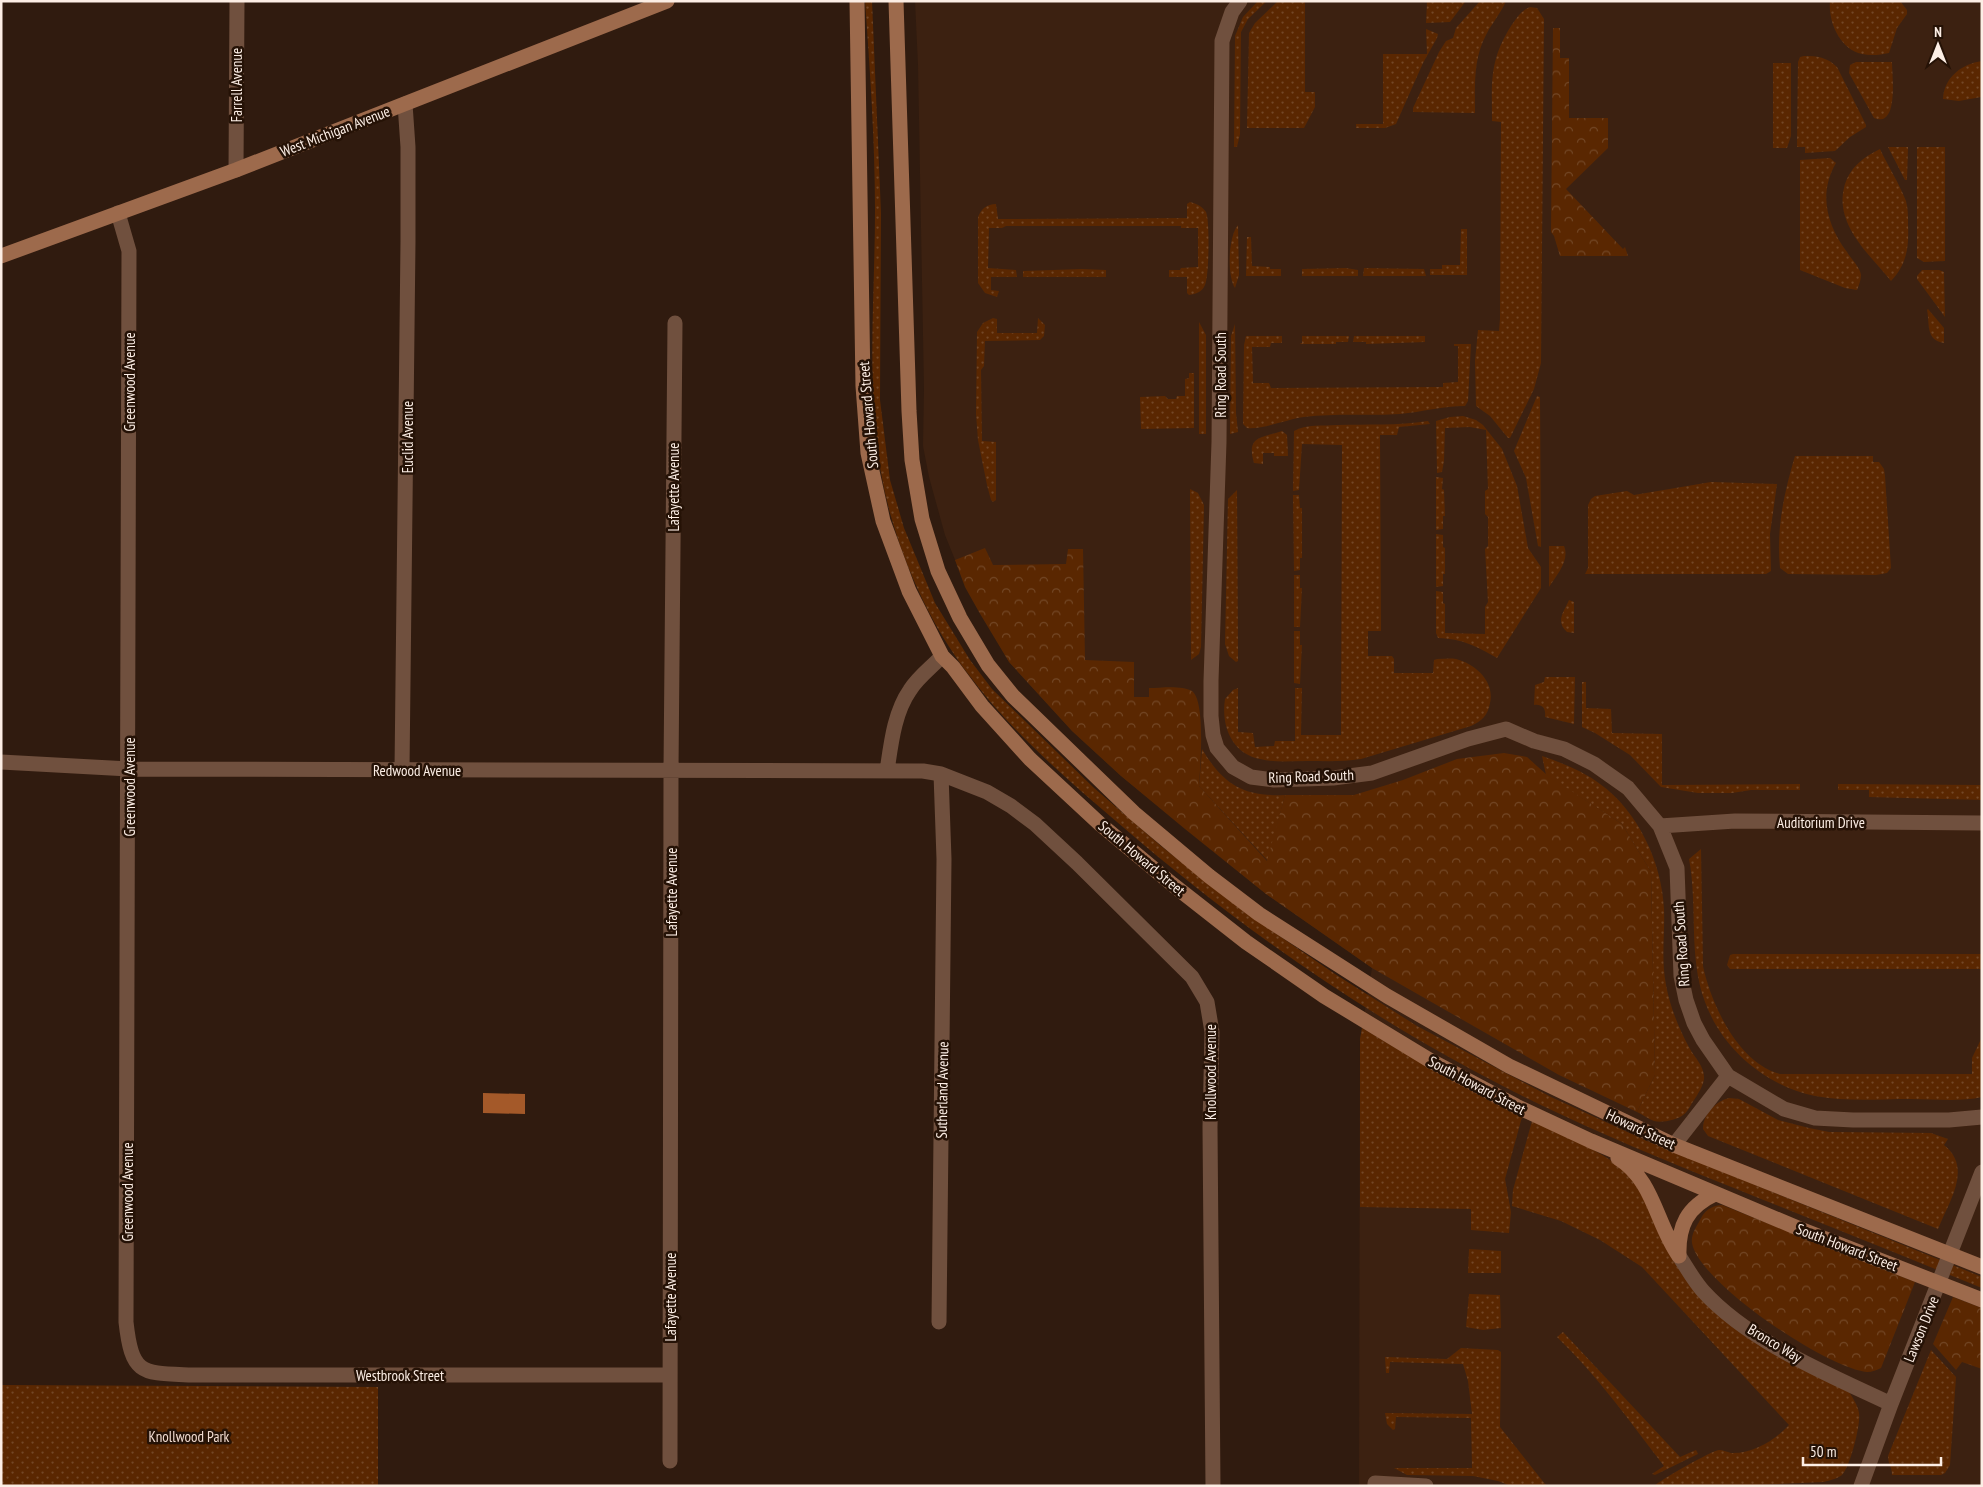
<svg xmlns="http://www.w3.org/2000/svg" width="1983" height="1487" font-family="'PT Sans Narrow',sans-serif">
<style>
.built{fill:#3c2111}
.green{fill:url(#green-dots)}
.forest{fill:url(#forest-crowns)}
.water{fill:#a45929}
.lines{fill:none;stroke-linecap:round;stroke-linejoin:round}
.street{stroke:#70503e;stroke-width:15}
.secondary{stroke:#9d6a4c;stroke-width:15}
.labels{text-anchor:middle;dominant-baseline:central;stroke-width:5;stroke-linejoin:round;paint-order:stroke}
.street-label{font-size:15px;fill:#fceee5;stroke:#251206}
.park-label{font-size:15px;fill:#f1dbd0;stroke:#251206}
</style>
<defs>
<pattern id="green-dots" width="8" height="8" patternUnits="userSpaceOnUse" patternTransform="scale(1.25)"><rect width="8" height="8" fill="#5a2701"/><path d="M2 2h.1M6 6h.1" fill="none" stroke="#734726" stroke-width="1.8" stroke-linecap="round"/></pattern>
<pattern id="forest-crowns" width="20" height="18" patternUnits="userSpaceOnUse" patternTransform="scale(1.25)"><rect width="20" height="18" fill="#5a2701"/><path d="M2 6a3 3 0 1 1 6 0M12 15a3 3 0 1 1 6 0" fill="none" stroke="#734726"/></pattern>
</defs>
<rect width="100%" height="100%" fill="#301b0f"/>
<path class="built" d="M915,1H1982V1486H1359L1360,1039L1372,968L1266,894L1121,776L1072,731L1009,662L966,587L945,535L929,477L923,446L924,389L918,65Z"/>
<path class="green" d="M865,1H872L881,213L880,400L890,480L904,528L935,603L970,660L992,689L1093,787L1161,846L1243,911L1335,974L1417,1026L1551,1097L1647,1141L1982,1277V1288C1908,1258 1835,1228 1761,1199C1694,1172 1626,1145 1560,1114C1399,1039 1251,938 1117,822C1064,777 1010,730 969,675C932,627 906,570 890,513C863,415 875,310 875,210C875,141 870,71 865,1Z
M1258,1H1267L1248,19L1241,32L1240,134L1237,147H1234L1235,36L1243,17Z
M1278,1H1305V92H1315V107L1304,128H1247L1249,33L1255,23Z
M1427,1H1466L1450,22L1426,23Z
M1480,1H1506C1501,13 1492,23 1486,35C1473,59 1475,87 1475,113L1413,112V108L1439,52L1446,41L1453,38L1456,28Z
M1830,1H1900L1907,10V14L1897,28L1889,53C1880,55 1871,56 1862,54C1840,49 1828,22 1830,1Z
M1530,7L1537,8L1544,19L1541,363L1534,389L1510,438H1508L1490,416L1476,406L1475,361L1478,330L1499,331L1500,319L1501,122L1492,121C1492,82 1489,61 1511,26C1517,18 1520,11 1530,7Z
M1426,29L1438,34L1437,38L1423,63L1396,124L1385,128H1356V124H1383V54H1427Z
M1804,56C1817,56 1827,57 1837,67L1866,125V127L1850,137L1835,151L1805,153V147H1797L1798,62L1800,57Z
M1982,61L1981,97L1959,101L1943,99C1944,77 1962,64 1982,61Z
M1856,62H1892C1892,76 1899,128 1874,118L1849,73L1850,65Z
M1773,63H1791V136L1787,148H1773Z
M1888,147H1908L1907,180H1905Z
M1917,147H1945V261L1924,262L1917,258Z
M1880,149C1888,166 1899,183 1906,201C1908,208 1908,217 1908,224C1909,247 1907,264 1891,281C1870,255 1835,225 1844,188C1849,168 1862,158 1880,149Z
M1830,158L1836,163C1818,194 1827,225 1847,252C1851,259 1860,267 1861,275C1861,280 1859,285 1857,290L1845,288L1800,270V160Z
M1190,202C1197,204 1202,206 1206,212C1210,221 1209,277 1205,285C1202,292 1196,294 1189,295L1187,293V277H1169V270H1180L1181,268L1198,267V228H1181V226H1006L1002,228H989L988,268L1016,270L1017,277H991V290L999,291L997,297L985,293L978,283V217C981,209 987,204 996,204L998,219L1187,218V204Z
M1238,225L1239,275L1235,288C1227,276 1228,237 1238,225Z
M1461,229H1467V275H1430V269H1442V265H1460Z
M1247,237H1251L1252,266L1270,267V269H1281V276H1246Z
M1346,268L1358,270V276H1302V269Z
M1364,268L1424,269L1426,276H1363Z
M1082,269L1106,270V277H1023V271Z
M1922,270H1939L1944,272L1945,317L1917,279V276Z
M1928,309L1944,328V343C1925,340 1930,323 1927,310Z
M993,318L997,319V333H1037L1038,318L1045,325L1044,336L1040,340L985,341L984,366L981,370L982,441L996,442V500L993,502L991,500L987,485L978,440L976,414L977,332L983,323Z
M1199,322L1206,335V434H1199Z
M1235,324L1236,413L1238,432L1230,434L1231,336Z
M1246,336H1282V343H1271L1270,347H1252L1253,383H1269L1271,388L1443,387V383L1458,382V346H1454V344H1471L1468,401L1465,406C1443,406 1422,412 1400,414C1368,416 1336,413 1304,417C1288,419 1261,430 1247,428L1243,424L1244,345Z
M1302,336H1349L1348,342H1336V344H1301L1300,343H1302Z
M1354,336H1425V342L1366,344V342H1353Z
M1189,373H1194V428L1141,429L1140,397L1165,396L1168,399H1176L1177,396H1185V379L1189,378Z
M1537,396L1540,397L1541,547L1538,546L1526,478L1514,451Z
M1463,416L1476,420L1483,425L1502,449L1517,486L1528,548L1541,567V588L1497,658C1476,646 1463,639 1438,638L1436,633V591L1443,592V603L1445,604V633L1485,634V607L1488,602L1485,549L1488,546V517L1485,514V491L1488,489L1486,430L1470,427L1445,428L1444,461L1442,472L1437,473L1436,421L1450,417Z
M1428,421L1430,424L1399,427L1397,435H1380L1381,631H1368V656H1392L1394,659V673H1433L1434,660L1437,659C1443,659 1450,658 1456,659C1476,664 1495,682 1490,703C1488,715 1482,721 1471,726L1361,759C1343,762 1325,761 1307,761C1291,761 1275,763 1260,759C1231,753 1221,725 1225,699L1233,690L1238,688V732L1253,733L1255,747L1274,746L1275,741H1295V688H1302L1301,735H1341L1342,445L1302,444L1299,490L1293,491L1294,431C1306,424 1323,426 1337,425C1367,424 1398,426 1428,421Z
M1282,431L1287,435L1288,456H1274V453H1263V464L1254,463C1246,436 1261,438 1282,431Z
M1795,456H1873V462H1879L1884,469L1885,476L1891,568L1887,573L1876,575L1788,574L1780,568C1776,529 1784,493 1795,456Z
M1436,477L1443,478L1442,489L1444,490L1445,516H1443V529L1436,530Z
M1711,482L1777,484L1770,534L1771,571L1766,574H1585L1588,568V505L1591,499L1595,496L1627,491L1634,495Z
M1190,489L1198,493L1204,505L1201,647L1199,654L1191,660Z
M1237,490L1238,661L1236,662L1229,656L1225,644L1228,499Z
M1293,495H1299L1300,508H1302V558H1300V570L1294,571Z
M1436,534L1443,535V547L1445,548V574H1443V586L1436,587Z
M1549,546H1564C1570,560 1557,575 1549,587Z
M1294,575H1300V588H1302L1300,627H1294Z
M1569,600L1574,602V633L1567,632C1555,621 1564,612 1569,600Z
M1294,631H1300V645H1302L1300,684L1294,683Z
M1545,677H1575L1574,724L1545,717C1546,709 1543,704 1534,705L1535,685L1544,682Z
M1582,682H1586V708L1611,709L1612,733L1662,734V785L1800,784V790H1751L1732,793H1698L1661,787L1630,755L1595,733L1582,727Z
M1202,749C1223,784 1243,797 1285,795L1268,861L1199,786Z
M1542,756C1562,763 1583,771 1600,784C1638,811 1662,863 1664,909C1665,935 1661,959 1666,985C1670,1007 1679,1029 1690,1049C1695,1058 1705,1067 1704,1079C1703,1086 1698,1094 1694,1100C1691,1104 1688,1112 1683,1115C1677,1120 1662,1123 1654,1121C1648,1119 1642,1114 1637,1112L1655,1075L1651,872L1622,824L1546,775Z
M1838,784L1982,785V800L1869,797V790H1838Z
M1701,849L1703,966C1711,1004 1738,1063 1780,1074H1972V1058L1982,1037V1097C1961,1102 1932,1099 1910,1099C1879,1099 1846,1102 1815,1096C1766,1086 1722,1049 1705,1002C1688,956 1698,906 1689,859Z
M1733,954H1982V969H1730L1727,965L1730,955Z
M1362,1028L1399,1050L1522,1117L1505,1179L1511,1212L1509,1233L1471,1230V1209L1360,1207V1039Z
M1729,1098L1739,1099L1778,1120L1809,1128L1829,1132L1931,1133L1948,1139L1944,1145C1973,1168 1949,1201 1938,1229L1708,1136L1703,1129C1703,1114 1716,1101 1729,1098Z
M1532,1121C1568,1139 1610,1152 1637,1183L1683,1275L1849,1392C1853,1398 1858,1406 1859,1413C1861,1424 1850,1467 1842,1475C1837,1479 1830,1480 1824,1482L1733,1486H1654C1662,1479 1711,1451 1719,1450C1723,1450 1727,1452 1731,1453C1753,1454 1775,1440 1789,1425L1642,1267L1600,1240L1561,1221L1512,1206L1513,1190Z
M1469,1249L1501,1251V1273H1468Z
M1469,1294L1500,1295L1501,1328L1483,1330L1466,1327Z
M1563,1332L1680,1457L1696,1450L1698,1454L1655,1475L1652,1474L1664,1466C1630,1422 1597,1375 1557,1337Z
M1461,1348L1498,1350L1501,1352L1500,1427L1545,1484L1548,1486H1511L1498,1481L1473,1476L1407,1475L1394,1468H1472L1471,1418L1396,1417L1395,1429L1393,1430L1387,1424L1385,1413L1472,1414L1468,1381L1463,1364L1390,1362L1389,1373H1386L1385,1357L1447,1359Z
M1931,1350L1956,1377L1950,1465L1945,1473L1941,1475H1892C1892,1467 1888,1464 1888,1456Z
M1,1385L378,1387V1486H1Z"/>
<path class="forest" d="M1553,28H1560V58H1569V118H1608V148L1566,189L1623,249L1625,247L1628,256H1560L1554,236L1551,232Z
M985,548L993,565L1066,564L1068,549H1083L1085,660L1134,662V697H1149V688C1161,688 1181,685 1192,691C1206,701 1200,769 1199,786L1267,861L1285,795H1354L1403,780L1457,759L1504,753L1527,757L1547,775L1622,824L1651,872L1655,1075L1637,1112L1559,1075L1372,968L1266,894L1185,829L1121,776L1072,731L1009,662L979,612L965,587L955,560Z
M1722,1205L1915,1282L1881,1368C1877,1370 1872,1372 1867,1372C1828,1369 1699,1283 1692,1243C1691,1235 1695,1229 1699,1222C1704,1211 1710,1206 1722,1205Z
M1953,1297L1982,1308V1369L1962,1362L1956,1370L1933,1344Z"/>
<path class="water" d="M483,1093L525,1094V1114L483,1113Z"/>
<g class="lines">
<path class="street" d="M1240,1L1232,12L1222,41L1219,442L1211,681V716L1213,735L1217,748L1233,767L1251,777L1274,780L1333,778L1372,773L1468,739L1506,729L1534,741L1564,749L1594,764L1628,788L1660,826L1677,868L1681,976L1686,1000L1694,1023L1703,1040L1728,1076L1784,1109L1815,1118L1853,1120H1949L1982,1117
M236,170L237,1
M118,213L129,251L126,1322C132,1376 142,1373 192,1375H670
M1,762L129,769L923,771L941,774L987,792L1011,806L1035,824L1077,863L1192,977L1207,1002L1212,1032L1210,1127L1213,1486
M402,770L408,241V147L405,104
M887,771C891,744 894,713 910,690C918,677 932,667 942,656
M1660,826L1735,821L1982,823
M1674,1145L1728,1076
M1679,1256C1687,1268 1694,1281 1703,1291C1749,1342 1830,1375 1891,1404
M939,1322L944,859L941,774
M670,1461L671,771L675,323
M1375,1486V1483L1426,1486
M1861,1486L1891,1404L1982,1172"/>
<path class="secondary" d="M857,1L863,386L868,453L883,521L909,591L942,656L953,667L982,706L1030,759L1100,824L1172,884L1246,942L1324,996L1431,1061L1516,1106L1591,1141L1800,1229L1982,1300
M896,1L909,411L912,460L922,519L938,571L960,618L988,665L1013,696L1134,813L1209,876L1259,914L1387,996L1509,1066L1674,1145L1982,1267
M1,256L236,170L667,1
M1618,1158C1654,1180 1656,1224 1679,1256
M1679,1256C1678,1226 1687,1207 1715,1194"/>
</g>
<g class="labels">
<g class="street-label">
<text transform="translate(236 85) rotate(-90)">Farrell Avenue</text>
<text transform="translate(335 131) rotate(-21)">West Michigan Avenue</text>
<text transform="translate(1220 375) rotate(-90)">Ring Road South</text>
<text transform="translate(129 382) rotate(-90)">Greenwood Avenue</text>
<text transform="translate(868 415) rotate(-95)">South Howard Street</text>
<text transform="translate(407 437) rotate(-90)">Euclid Avenue</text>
<text transform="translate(673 487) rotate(-90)">Lafayette Avenue</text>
<text x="417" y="770">Redwood Avenue</text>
<text transform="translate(1311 776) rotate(-2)">Ring Road South</text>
<text transform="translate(129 787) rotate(-90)">Greenwood Avenue</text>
<text x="1821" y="822">Auditorium Drive</text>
<text transform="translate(1142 858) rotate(40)">South Howard Street</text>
<text transform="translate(671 892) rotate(-90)">Lafayette Avenue</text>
<text transform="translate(1681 944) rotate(-94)">Ring Road South</text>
<text transform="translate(1210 1072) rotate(-90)">Knollwood Avenue</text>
<text transform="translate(1477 1085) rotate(28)">South Howard Street</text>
<text transform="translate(942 1090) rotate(-89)">Sutherland Avenue</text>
<text transform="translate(1641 1129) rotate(25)">Howard Street</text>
<text transform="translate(127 1192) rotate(-90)">Greenwood Avenue</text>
<text transform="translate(1847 1247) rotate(21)">South Howard Street</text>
<text transform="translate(670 1297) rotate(-90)">Lafayette Avenue</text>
<text transform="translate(1921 1329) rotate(-68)">Lawson Drive</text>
<text transform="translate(1775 1343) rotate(31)">Bronco Way</text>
<text x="400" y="1375">Westbrook Street</text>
</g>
<g class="park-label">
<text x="189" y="1436">Knollwood Park</text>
</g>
</g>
<rect width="1983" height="1487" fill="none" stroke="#fceee5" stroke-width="5"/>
<g transform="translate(1938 45)" stroke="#251206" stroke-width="4" paint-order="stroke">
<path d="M0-4L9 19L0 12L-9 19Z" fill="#fceee5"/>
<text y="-8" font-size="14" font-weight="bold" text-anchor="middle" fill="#fceee5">N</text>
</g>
<path d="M1803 1457v8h138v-8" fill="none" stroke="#fceee5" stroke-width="2.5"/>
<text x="1810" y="1457" font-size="15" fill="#fceee5" stroke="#251206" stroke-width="4" paint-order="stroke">50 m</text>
</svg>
